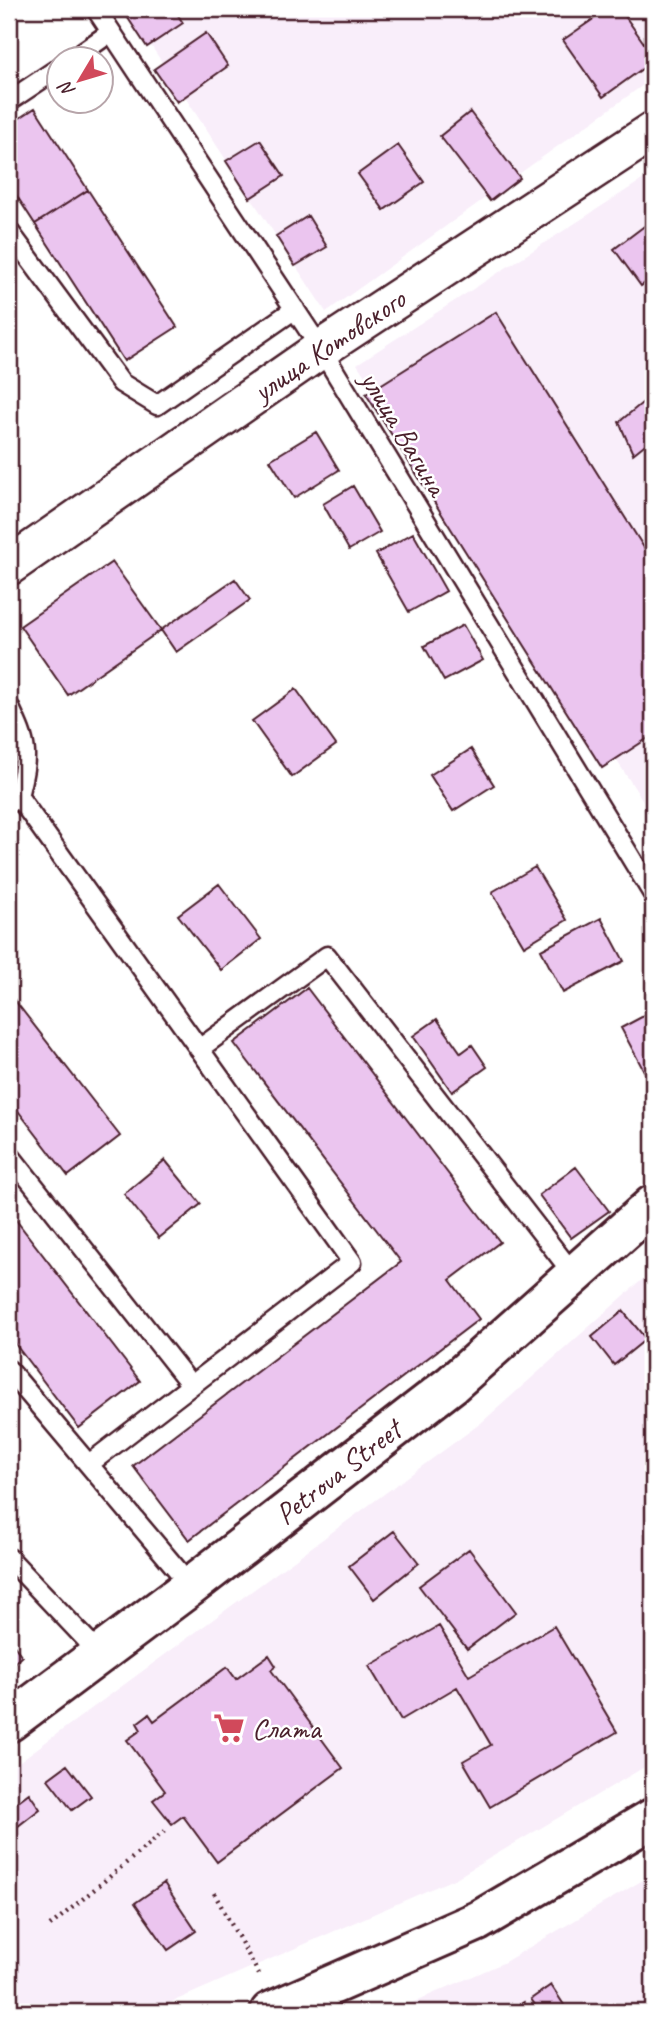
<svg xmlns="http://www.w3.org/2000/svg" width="662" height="2021" font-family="Caveat,sans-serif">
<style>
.built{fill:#f9eefa}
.building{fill:#ebc5ef;stroke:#4a1f2b;stroke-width:2}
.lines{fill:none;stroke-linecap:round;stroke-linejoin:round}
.service-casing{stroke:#4a1f2b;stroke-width:23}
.minor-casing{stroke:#4a1f2b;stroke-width:42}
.tertiary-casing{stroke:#4a1f2b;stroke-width:44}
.secondary-casing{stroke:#4a1f2b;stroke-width:44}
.path{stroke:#4a1f2b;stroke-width:4.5;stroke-dasharray:2 5;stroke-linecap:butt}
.service{stroke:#fff;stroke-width:18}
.minor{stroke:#fff;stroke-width:37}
.tertiary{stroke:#fff;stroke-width:38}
.secondary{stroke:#fff;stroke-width:38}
.labels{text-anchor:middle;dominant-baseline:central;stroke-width:5;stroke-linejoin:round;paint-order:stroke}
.street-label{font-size:30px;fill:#4a1f2b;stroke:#fff}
.poi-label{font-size:30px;fill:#4a1f2b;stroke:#fff;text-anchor:start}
</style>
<rect width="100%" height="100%" fill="#fff"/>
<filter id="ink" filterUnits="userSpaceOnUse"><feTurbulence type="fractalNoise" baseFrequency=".0143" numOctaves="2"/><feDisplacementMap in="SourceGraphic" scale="14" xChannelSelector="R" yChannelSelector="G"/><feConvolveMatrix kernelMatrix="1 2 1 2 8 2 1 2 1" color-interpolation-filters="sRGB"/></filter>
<g filter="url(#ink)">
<path class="built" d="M127,9H653V78L326,312Z
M653,173V816L357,364Z
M653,1270V1762L456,1878L149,2012H9V1769L481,1423Z
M653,1874V2012H391L503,1963Z"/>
<path class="building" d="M122,9H174L183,23L147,47Z
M608,9H620L653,56V61L603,97L563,40Z
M206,33L228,66L177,102L154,69Z
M35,108L88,190L35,224L9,184V125Z
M470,112L520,178L490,201L440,136Z
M260,140L284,176L250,198L226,161Z
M398,145L424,182L384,210L358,174Z
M9,184L16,195L9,199Z
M88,190L177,327L124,361L35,224Z
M308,216L327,247L295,266L276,236Z
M651,221L653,225V277L641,286L614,249Z
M496,312L653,562V735L602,768L366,394Z
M653,394V438L633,454L619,422Z
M316,432L339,470L294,498L270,460Z
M353,486L380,532L349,550L323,504Z
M413,533L446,591L409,612L376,554Z
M112,562L161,630L68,695L20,626Z
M235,579L250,600L176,652L161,630Z
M463,625L483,660L444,681L424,646Z
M296,689L336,745L292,777L252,721Z
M471,749L494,785L453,811L430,775Z
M535,867L567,920L524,946L492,892Z
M219,884L261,939L221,970L178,915Z
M601,918L624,961L563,993L541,950Z
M307,988L500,1242L450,1280L479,1319L189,1540L133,1466L401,1262L234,1043Z
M9,993L120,1136L68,1176L9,1099Z
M653,1011V1066L644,1071L621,1028Z
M437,1019L461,1053L472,1045L487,1067L452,1092L413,1036Z
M165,1160L201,1204L159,1238L124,1194Z
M576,1167L609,1211L571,1238L539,1195Z
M9,1211L140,1381L79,1428L9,1336Z
M623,1311L646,1339L614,1365L592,1337Z
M394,1531L419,1563L374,1599L349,1566Z
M469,1549L516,1612L467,1649L419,1586Z
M439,1626L469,1676L554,1626L617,1732L490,1807L463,1761L491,1745L457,1687L401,1720L369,1666Z
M9,1639L22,1656L9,1667Z
M269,1655L276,1666L271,1670L343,1768L217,1862L183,1816L172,1824L153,1800L165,1791L127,1740L141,1730L137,1723L149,1714L154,1721L227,1667L236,1679Z
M67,1765L91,1796L72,1810L48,1779Z
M29,1793L40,1809L13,1830L9,1824V1808Z
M164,1883L196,1931L168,1950L135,1903Z
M551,1985L564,2005L554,2012H540L531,1999Z
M524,2002L530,2012H509Z"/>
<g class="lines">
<defs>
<path id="service" d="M96,9L321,349L653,894
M71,60L111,32
M9,101L60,67
M9,231L121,383L157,405L295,309
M9,706C28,746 29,753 18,796
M9,803L18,796L352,1262L89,1464
M199,1049L327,956L574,1275
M9,1154L191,1385
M9,1370L191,1586
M9,1558L100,1654"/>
<path id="minor" d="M9,566L321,349L653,131"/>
<path id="tertiary" d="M9,1722L191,1586L452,1384L653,1205"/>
<path id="secondary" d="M270,2012L478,1921L653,1818"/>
</defs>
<use href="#service" class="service-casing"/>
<use href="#minor" class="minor-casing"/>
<use href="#tertiary" class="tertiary-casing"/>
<use href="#secondary" class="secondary-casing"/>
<path class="path" d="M214,1893L261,1978
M50,1926L166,1830"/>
<use href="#service" class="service"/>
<use href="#minor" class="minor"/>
<use href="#tertiary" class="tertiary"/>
<use href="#secondary" class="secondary"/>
</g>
</g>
<defs>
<symbol id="supermarket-bare" viewBox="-9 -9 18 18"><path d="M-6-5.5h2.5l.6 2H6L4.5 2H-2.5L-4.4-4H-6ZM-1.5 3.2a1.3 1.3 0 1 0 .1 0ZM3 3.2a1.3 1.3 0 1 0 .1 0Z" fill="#d1495b" stroke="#fff" stroke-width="2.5" paint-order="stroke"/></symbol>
</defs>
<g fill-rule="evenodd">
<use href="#supermarket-bare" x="207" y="1706" width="44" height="44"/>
</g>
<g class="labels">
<g class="street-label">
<text transform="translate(329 345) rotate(-34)">улица Котовского</text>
<text transform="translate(404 433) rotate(59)">улица Вагина</text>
<text transform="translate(338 1472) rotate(-38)">Petrova Street</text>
</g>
<g class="poi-label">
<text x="252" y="1728">Слата</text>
</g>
</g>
<rect width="662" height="2021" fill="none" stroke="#fff" stroke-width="35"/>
<rect x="18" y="18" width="627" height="1986" fill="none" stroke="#4a1f2b" stroke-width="2.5" filter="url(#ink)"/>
<g transform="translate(80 80) rotate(232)"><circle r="33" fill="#ffffff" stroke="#b7a5aa" stroke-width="2"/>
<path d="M0-5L12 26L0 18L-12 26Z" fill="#d1495b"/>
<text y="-10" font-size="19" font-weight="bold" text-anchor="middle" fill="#4a1f2b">N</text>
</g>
</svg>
